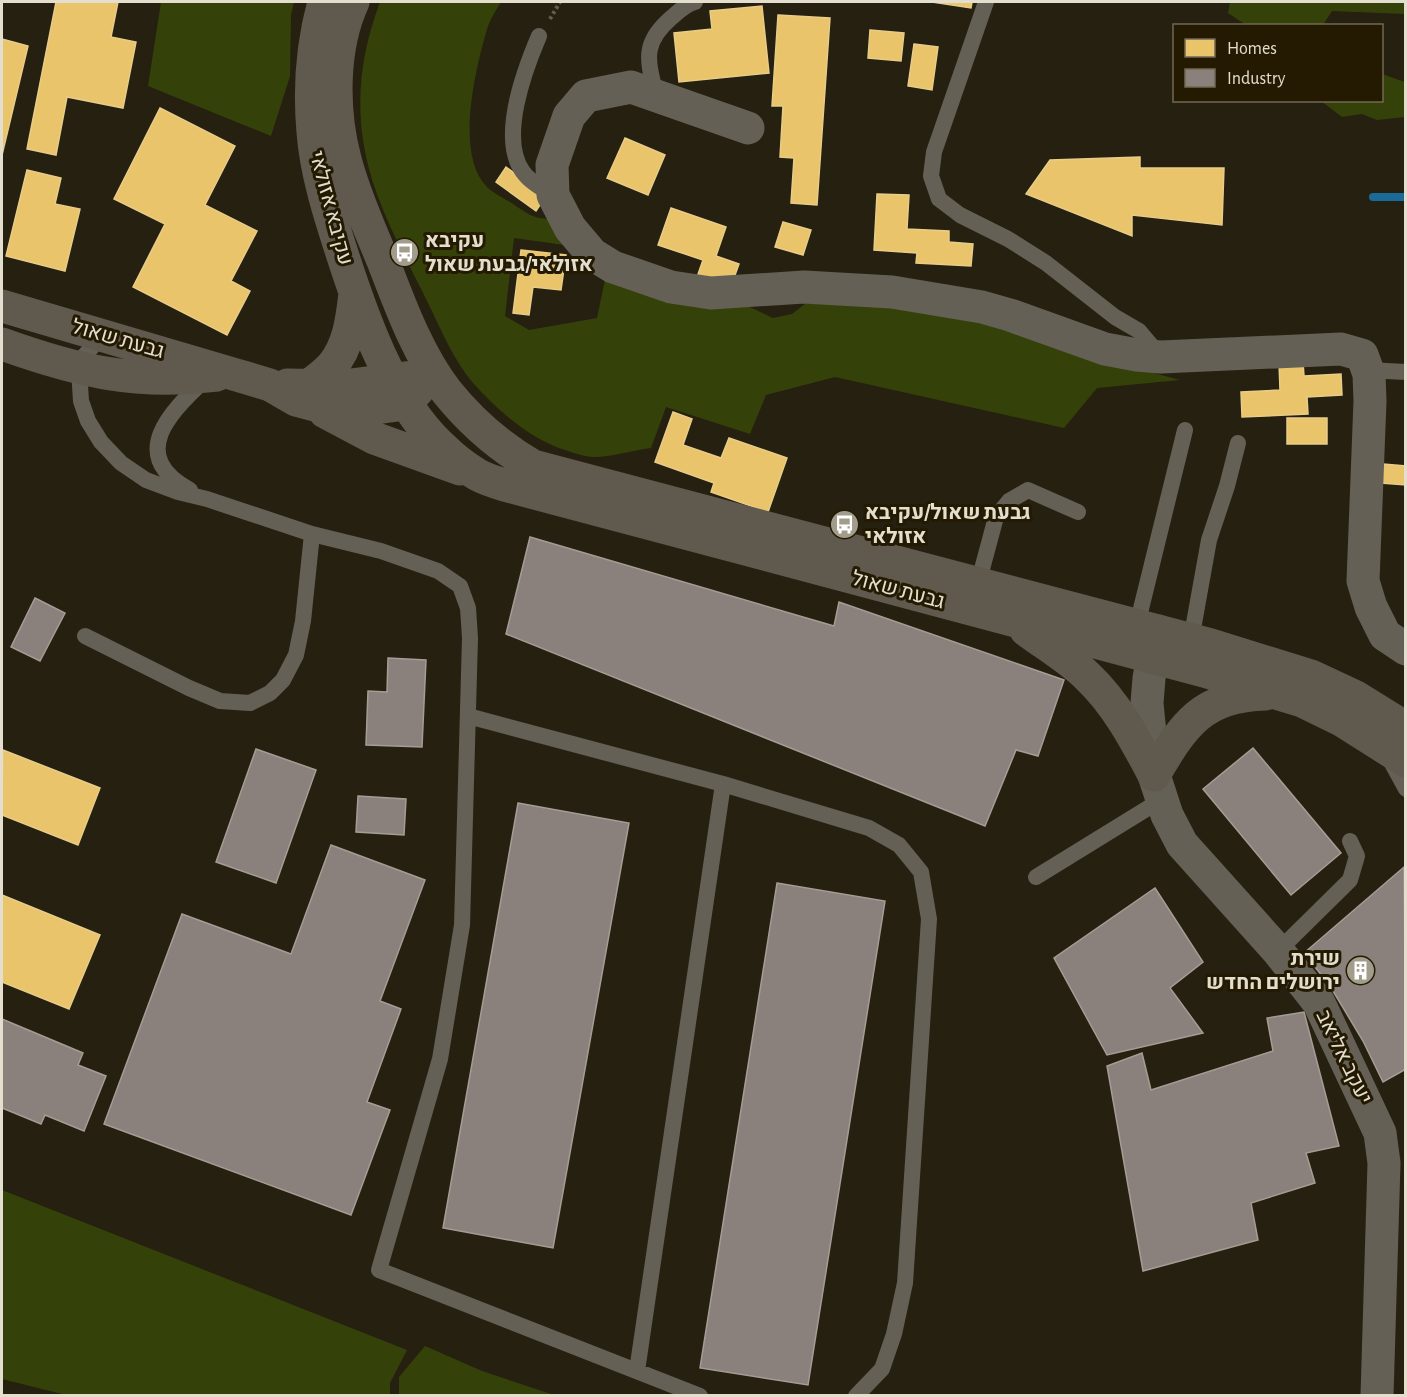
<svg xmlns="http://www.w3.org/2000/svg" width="1407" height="1397" font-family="'Alegreya Sans',Heebo,sans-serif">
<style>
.green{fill:#344209}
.homes{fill:#e9c46a;stroke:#e8cc88;stroke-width:1.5}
.industry{fill:#8a817c;stroke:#a59d95;stroke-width:1.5}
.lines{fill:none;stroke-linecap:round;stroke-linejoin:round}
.stream{stroke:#1b6b99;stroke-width:8}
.path{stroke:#625e54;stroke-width:4;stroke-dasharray:3 3;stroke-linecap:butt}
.lane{stroke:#646055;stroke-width:16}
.street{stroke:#646055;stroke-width:33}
.secondary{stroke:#60594e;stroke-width:33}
.labels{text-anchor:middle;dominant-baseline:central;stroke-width:6;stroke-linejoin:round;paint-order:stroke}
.street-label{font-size:21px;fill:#e4dece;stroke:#241a01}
.poi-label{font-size:21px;font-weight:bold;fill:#e4dece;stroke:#241a01;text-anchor:start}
</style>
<rect width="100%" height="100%" fill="#262010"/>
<path class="green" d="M161,2H294L291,15L290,76L271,136L148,86Z
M380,2H501C496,10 491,18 488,26C476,66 454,154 487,187C493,193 503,198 510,202C527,213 532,219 552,219L564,245L514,238L505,316L529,330L597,318L606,275L735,300L773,318L792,314L815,296L1009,324L1150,372L1180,380L1097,388L1064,428L835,377L766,395L750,434L666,407L651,448C634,450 607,458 592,457C584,456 573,453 565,450C531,440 497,410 474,384C453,360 441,329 427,301C402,250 371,197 363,140C356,91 363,48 380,2Z
M1230,2H1405V14L1332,11L1323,25H1246L1228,13Z
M1382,74L1405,82V117L1377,120L1362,114L1342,117L1321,101L1382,100Z
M2,1190L407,1350L390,1383V1395L70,1396L2,1379Z
M425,1346L482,1371L554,1395H399V1377Z"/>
<path class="homes" d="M56,2H118L111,37L136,42L123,108L67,97L56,155L27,149Z
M932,2H972L971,8Z
M762,6L769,73L679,82L674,33L712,29L710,11Z
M778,15L830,18L817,205L791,203L794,158L780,157L783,106H772Z
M870,30L904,33L901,61L868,58Z
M2,39L28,46L2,155Z
M914,44L938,47L932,90L908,86Z
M160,108L235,146L205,205L257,231L231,281L250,291L227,335L133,287L165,224L114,199Z
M625,138L665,155L648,195L607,178Z
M1140,157V168H1224L1222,225L1132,215V236L1026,194L1050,160Z
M506,167L546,196L536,211L496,182Z
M27,170L61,178L55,204L80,209L65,271L6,256Z
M877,194L909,195L907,229L949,231V242L973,244L971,266L916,263L917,253L874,250Z
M671,208L726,227L716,256L739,264L730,289L697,277L703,260L658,245Z
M783,222L811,230L803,255L775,247Z
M521,250L566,255L561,290L533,287L529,315L513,313Z
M1303,362L1304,376L1341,374L1342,395L1307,397L1308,414L1242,417L1241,392L1280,390L1279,363Z
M673,412L692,419L683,445L721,458L729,438L787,458L768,512L711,492L714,483L655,462Z
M1287,418H1327V444H1287Z
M1383,464L1406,466V485L1381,483Z
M3,750L100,788L78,845L2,815Z
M2,895L100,935L69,1009L2,982Z"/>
<path class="industry" d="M530,537L834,626L839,602L1064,680L1038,756L1016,750L985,826L506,634Z
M35,598L65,613L40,661L11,647Z
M388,658L426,660L422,747L366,745L368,691L387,692Z
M1253,748L1341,853L1291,895L1203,789Z
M256,749L316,770L276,883L216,862Z
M358,796L406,799L404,835L356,832Z
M518,803L629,823L553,1248L443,1228Z
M331,845L425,880L380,1001L401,1009L367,1102L390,1110L351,1215L104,1124L182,914L291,954Z
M1404,867L1406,1069L1383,1082L1363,1041L1330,986L1304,953Z
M777,883L885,901L808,1385L700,1368Z
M1155,888L1203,962L1170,988L1203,1033L1107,1055L1054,958Z
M1304,1012L1339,1146L1306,1153L1315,1183L1251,1203L1258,1240L1143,1271L1107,1066L1142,1053L1151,1090L1273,1051L1267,1018Z
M2,1019L83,1053L78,1065L106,1076L84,1131L45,1115L41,1124L2,1108Z"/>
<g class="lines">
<path class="stream" d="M1373,197H1406"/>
<path class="path" d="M550,19L560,2"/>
<path class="lane" d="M986,2L934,152L931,176L939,199L960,215L1008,239L1046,263L1115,317L1139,331L1161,357
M539,36C524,71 499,139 523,172C530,182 543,189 553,195
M656,96C648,61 641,44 671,18C678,12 686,4 695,2
M103,335L84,356L79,369L81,401L88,421L101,442L121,463L146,480L178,492L207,499L312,534L381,551L438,571L460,586L468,608L470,638L462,925L440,1059L379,1270L700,1396
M1367,370L1406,372
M190,490C127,456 169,412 206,379
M978,584L996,517L1009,501L1028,490L1078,512
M1137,625L1185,430
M85,636L189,688L220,701L250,703L270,693L283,680L296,655L303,621L312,534
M1191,640L1209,540L1227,486L1238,443
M468,716L723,784L869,828L899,845L921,872L929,919L905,1283L894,1334L882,1369L856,1396
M1388,756L1406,789
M1036,877L1161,800
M1278,951L1350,880L1357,856L1350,841
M637,1371L723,784"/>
<path class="street" d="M748,128L631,87L586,96L569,116L552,165L553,195L570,228L592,254L613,267L671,287L711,293L804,287L892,292L982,307L1010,315L1105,349L1137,355L1161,357L1341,349L1362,355L1369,374L1370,401L1363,581L1371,607L1385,635L1406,649
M1158,631L1149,678L1147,703L1154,775L1167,815L1182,844L1278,951L1319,1003L1380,1133L1384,1163L1377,1396"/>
<path class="secondary" d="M324,2C312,45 309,87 313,132C316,171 328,210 340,247C361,313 390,399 442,447C452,457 466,468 478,475C487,480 498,483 508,486L1204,671L1302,701L1343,721L1406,761
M353,2C332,48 332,110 345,159C354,195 371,231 385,266C401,308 419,356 447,392C472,423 500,447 533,466L1211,645L1311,676L1356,697L1406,728
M2,306L233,374L270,385L296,400L330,409L354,411L405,404L418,390
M2,344C77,371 136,385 217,375
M287,385L343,386L412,377
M310,385C317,379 326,373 332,366C349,346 352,319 355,294
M325,412L374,438L460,469
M1026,630C1046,645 1068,658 1086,675C1116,703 1135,739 1154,775
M1154,775C1184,724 1202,696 1266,694"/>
</g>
<defs>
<symbol id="bus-disc" viewBox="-11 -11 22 22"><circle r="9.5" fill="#a29c8c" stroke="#241a01"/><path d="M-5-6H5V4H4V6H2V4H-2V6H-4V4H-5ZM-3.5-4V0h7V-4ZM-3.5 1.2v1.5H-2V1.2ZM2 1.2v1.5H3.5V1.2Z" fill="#fff"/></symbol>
<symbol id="building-disc" viewBox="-11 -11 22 22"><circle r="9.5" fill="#a29c8c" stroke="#241a01"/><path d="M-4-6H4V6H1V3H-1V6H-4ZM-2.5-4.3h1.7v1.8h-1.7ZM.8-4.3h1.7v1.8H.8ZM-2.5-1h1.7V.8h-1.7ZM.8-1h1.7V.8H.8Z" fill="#fff"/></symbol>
</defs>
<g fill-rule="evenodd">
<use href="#bus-disc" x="388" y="236" width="33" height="33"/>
<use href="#bus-disc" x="828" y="508" width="33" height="33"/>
<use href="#building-disc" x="1344" y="954" width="33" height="33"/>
</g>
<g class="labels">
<g class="street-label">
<text transform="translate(331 208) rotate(75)">עקיבא אזולאי</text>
<text transform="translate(118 339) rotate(16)">גבעת שאול</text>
<text transform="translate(898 590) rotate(15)">גבעת שאול</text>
<text transform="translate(1344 1057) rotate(64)">יעקב אליאב</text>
</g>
<g class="poi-label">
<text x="425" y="240">עקיבא<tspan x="425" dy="24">אזולאי/גבעת שאול</tspan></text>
<text x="865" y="512">גבעת שאול/עקיבא<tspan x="865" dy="24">אזולאי</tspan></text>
<text x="1340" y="958" text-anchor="end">שירת<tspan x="1340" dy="24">ירושלים החדש</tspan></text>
</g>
</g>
<rect width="1407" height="1397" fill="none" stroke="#e4dece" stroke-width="6"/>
<rect x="1173" y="24" width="210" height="78" fill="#241a01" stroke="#716853" stroke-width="1.5"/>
<rect x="1185" y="39" width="30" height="18" fill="#e9c46a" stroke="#716853" stroke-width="1.5"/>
<text x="1227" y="54" font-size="18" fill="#e4dece">Homes</text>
<rect x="1185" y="69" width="30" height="18" fill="#8a817c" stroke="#716853" stroke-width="1.5"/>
<text x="1227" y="84" font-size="18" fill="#e4dece">Industry</text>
</svg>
